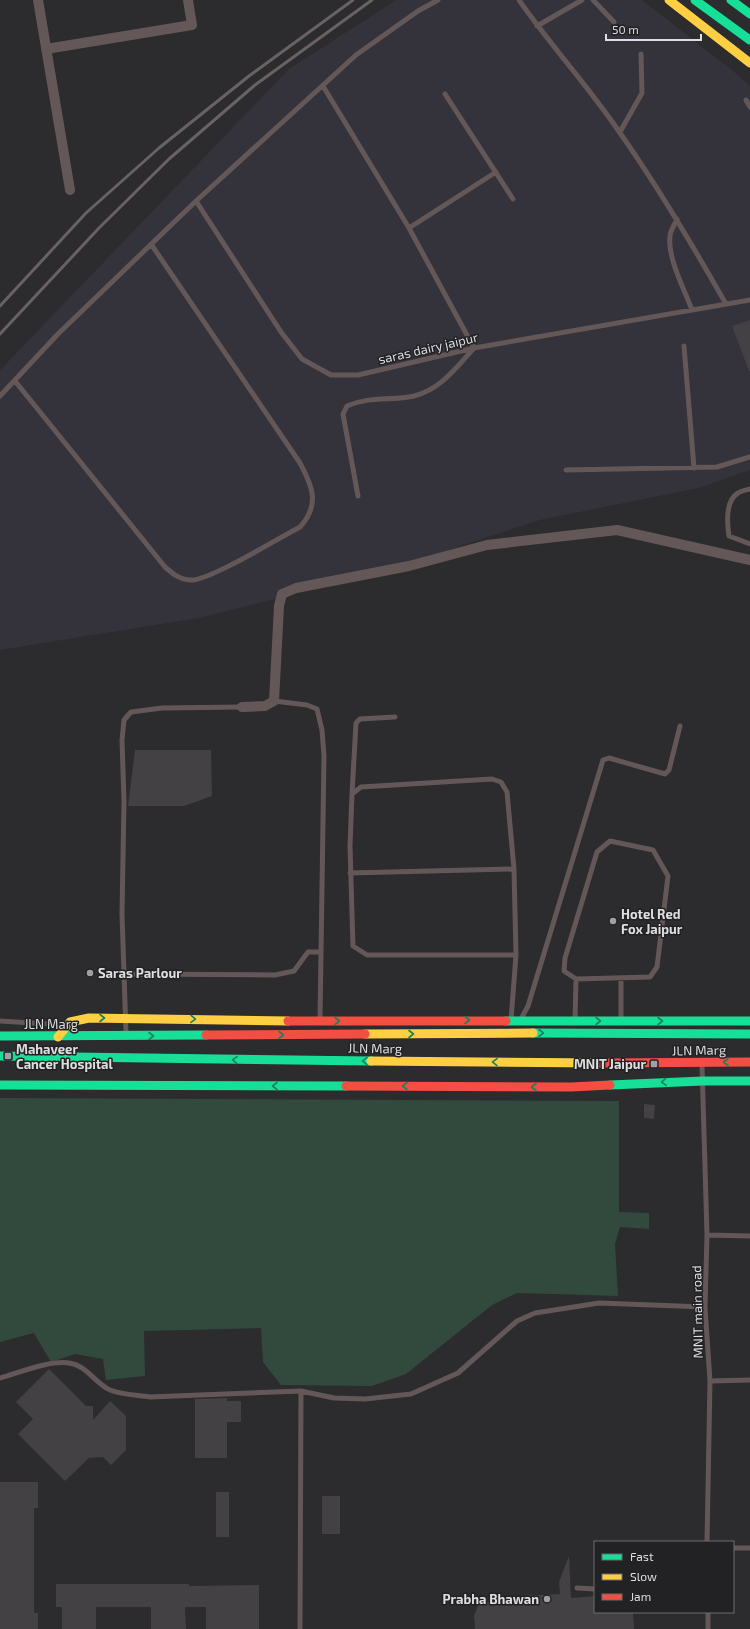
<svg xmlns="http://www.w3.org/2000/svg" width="750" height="1629" font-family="'Exo 2',sans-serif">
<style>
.built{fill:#34323a}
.green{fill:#324a3d}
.building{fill:#434143}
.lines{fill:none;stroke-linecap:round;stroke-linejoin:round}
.lane{stroke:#635857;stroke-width:5}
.street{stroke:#635857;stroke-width:10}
.fast{stroke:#16e098;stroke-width:9}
.slow{stroke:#ffcf43;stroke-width:9}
.jam{stroke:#f24e42;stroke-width:9}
.rail{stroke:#686263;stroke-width:3}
.oneway{stroke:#1c805e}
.poi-dot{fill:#a09fa1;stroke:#222124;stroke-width:1.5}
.labels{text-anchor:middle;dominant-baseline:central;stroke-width:3;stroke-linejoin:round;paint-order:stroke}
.street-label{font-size:13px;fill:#dedee0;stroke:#222124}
.poi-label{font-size:13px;font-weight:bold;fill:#dedee0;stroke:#222124;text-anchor:start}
</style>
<rect width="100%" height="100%" fill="#2c2b2d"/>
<path class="built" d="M396,0H642L732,70L750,86V470L699,488L540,520L382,572L199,618L0,650V370L289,69Z"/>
<path class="green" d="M0,1098L619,1101V1212L649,1213V1229L620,1227L615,1244L618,1296L517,1293L492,1305L406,1374L372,1386L281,1385L263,1362L261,1328L144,1331L145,1376L106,1380L103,1359L75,1354L51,1362L34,1333L0,1342Z"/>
<path class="building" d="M750,320V371H749L732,326Z
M135,750H211L212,796L184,806H128Z
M644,1104L655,1105L654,1119L644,1118Z
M49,1369L86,1406H93V1420L110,1401L126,1416V1450L111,1465L103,1457L89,1458L65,1481L18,1434L33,1419L16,1402Z
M227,1398V1401H241V1422H227V1458H195V1399Z
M0,1482H38V1508H34V1613H38V1629H0Z
M216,1492H229V1537H216Z
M322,1496H340V1534H322Z
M569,1556L571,1598L595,1596V1612H633L634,1629H475L474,1616L479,1602L498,1601V1597L560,1594L559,1582Z
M56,1584H189V1586L259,1585V1629H206V1607H185L186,1629H151V1607H96V1629H62V1607H56Z"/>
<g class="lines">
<path class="lane" d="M519,0C551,46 589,87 620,133C659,188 693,246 726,304
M593,0L614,22
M537,26L582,0
M323,86L409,228L474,348C457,367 440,390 414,396C391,401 369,396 347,406L343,414L358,496
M445,94L513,199
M746,100L750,107
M620,132L642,93L641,54
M196,201L281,332L302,359L331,375H358L474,348L750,300
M677,219C675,224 670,231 670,236C667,257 685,291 692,310
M409,228L496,172
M684,346L694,468
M15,381L165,567C173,574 180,580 192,580C210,580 279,538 300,527C320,505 313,487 300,463L151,244
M0,396L58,334L196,201L356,55L418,11L438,0
M566,470L717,467L750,457
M750,489C746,490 741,491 738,493C725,501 727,523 729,536L750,544
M274,701L307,705L317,709L322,730L324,756L320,1020
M352,794L356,723L360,719L395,717
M610,841L653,850L668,876L657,967L650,977L576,979L564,971L565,958L597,852Z
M350,873L514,869
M124,974L275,975L294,971L308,952H321
M521,1019L528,1006L603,760L609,758L665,774L669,770L680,726
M511,1020L516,955L514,869L507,792L501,782L492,779L361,787L352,794L350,846L353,946L367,955H516
M575,1020L576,979
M621,1020V979
M0,1021L64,1025
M126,1033L122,914L124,801L122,740L124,720L131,712L162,708L242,707
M702,1065L707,1235L705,1307L710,1381L707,1542
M707,1235L750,1236
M0,1378C19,1373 49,1360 69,1363C86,1365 95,1383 110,1390C122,1395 137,1395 150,1397L301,1391L334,1398L365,1399L411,1394L458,1373L517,1321L535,1313L599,1303L705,1307
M710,1381L750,1380
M733,1548H750
M577,1588L595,1589
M708,1612V1629
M300,1629L301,1391"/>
<path class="street" d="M38,0L70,190
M46,49L192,25L188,0
M242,707L265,706L274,701L279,606L282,594L296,588L409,566L487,545L617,530L750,560"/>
<path class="fast" d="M695,0L750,40
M731,0L750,14
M506,1021H750
M533,1033L750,1034
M0,1036L206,1035
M0,1056L371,1061
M0,1085L346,1086
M610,1085L703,1081H750"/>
<path class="slow" d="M669,0L750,63
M365,1034L533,1033
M58,1037L70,1022L89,1018L288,1021
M371,1061L603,1063"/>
<path class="jam" d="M288,1021H506
M206,1035L365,1034
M603,1063L750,1062
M346,1086L571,1087L610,1085"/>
<path class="rail" d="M0,306L86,213L159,148L249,76L353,0
M0,334L99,228L169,159L255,85L372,0"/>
</g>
<defs><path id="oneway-chevron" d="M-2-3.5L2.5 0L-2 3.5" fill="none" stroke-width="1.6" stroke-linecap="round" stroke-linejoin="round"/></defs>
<g class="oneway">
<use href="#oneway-chevron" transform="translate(102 1018)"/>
<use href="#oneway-chevron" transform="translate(193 1019) rotate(1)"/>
<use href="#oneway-chevron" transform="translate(467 1020)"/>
<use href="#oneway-chevron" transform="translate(337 1021)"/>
<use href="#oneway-chevron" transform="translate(598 1021)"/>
<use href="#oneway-chevron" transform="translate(660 1021)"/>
<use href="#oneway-chevron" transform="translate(541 1033)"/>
<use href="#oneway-chevron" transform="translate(411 1034)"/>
<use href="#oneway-chevron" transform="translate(281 1035)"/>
<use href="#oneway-chevron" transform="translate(151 1036)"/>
<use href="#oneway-chevron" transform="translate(235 1060) rotate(-179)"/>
<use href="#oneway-chevron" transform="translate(365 1061) rotate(-179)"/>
<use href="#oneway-chevron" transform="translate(495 1062) rotate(-179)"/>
<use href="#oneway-chevron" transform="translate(726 1062) rotate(180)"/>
<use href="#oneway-chevron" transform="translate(664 1082) rotate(177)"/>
<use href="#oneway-chevron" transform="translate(275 1086) rotate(-180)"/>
<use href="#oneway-chevron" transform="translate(405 1086) rotate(180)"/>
<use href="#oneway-chevron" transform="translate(534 1087) rotate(-180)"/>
</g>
<g class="poi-dot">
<circle cx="613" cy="921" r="4"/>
<circle cx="90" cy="973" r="4"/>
<rect x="4" y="1052" width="8" height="8" rx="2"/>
<rect x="650" y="1060" width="8" height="8" rx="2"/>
<circle cx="547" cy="1599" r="4"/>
</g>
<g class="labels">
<g class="street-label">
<text transform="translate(428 348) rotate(-13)">saras dairy jaipur</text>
<text x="51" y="1024">JLN Marg</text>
<text transform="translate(375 1048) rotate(1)">JLN Marg</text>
<text transform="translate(699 1050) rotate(-1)">JLN Marg</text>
<text transform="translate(697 1312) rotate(-91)">MNIT main road</text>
</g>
<g class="poi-label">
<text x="621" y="914">Hotel Red<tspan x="621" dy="15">Fox Jaipur</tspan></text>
<text x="98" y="973">Saras Parlour</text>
<text x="16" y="1049">Mahaveer<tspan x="16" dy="15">Cancer Hospital</tspan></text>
<text x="646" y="1064" text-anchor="end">MNIT Jaipur</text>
<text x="539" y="1599" text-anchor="end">Prabha Bhawan</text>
</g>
</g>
<rect x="594" y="1541" width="140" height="72" fill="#222124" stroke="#6d6d6f"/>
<rect x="602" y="1554" width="20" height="6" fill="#16e098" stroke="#6d6d6f"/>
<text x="630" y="1561" font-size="12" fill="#dedee0">Fast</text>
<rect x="602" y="1574" width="20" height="6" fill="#ffcf43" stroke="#6d6d6f"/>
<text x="630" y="1581" font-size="12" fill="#dedee0">Slow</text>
<rect x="602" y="1594" width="20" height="6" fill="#f24e42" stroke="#6d6d6f"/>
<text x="630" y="1601" font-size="12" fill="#dedee0">Jam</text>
<path d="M606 34v6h95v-6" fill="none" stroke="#dedee0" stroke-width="2"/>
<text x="612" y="34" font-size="12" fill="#dedee0" stroke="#222124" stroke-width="3" paint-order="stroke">50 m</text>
</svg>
